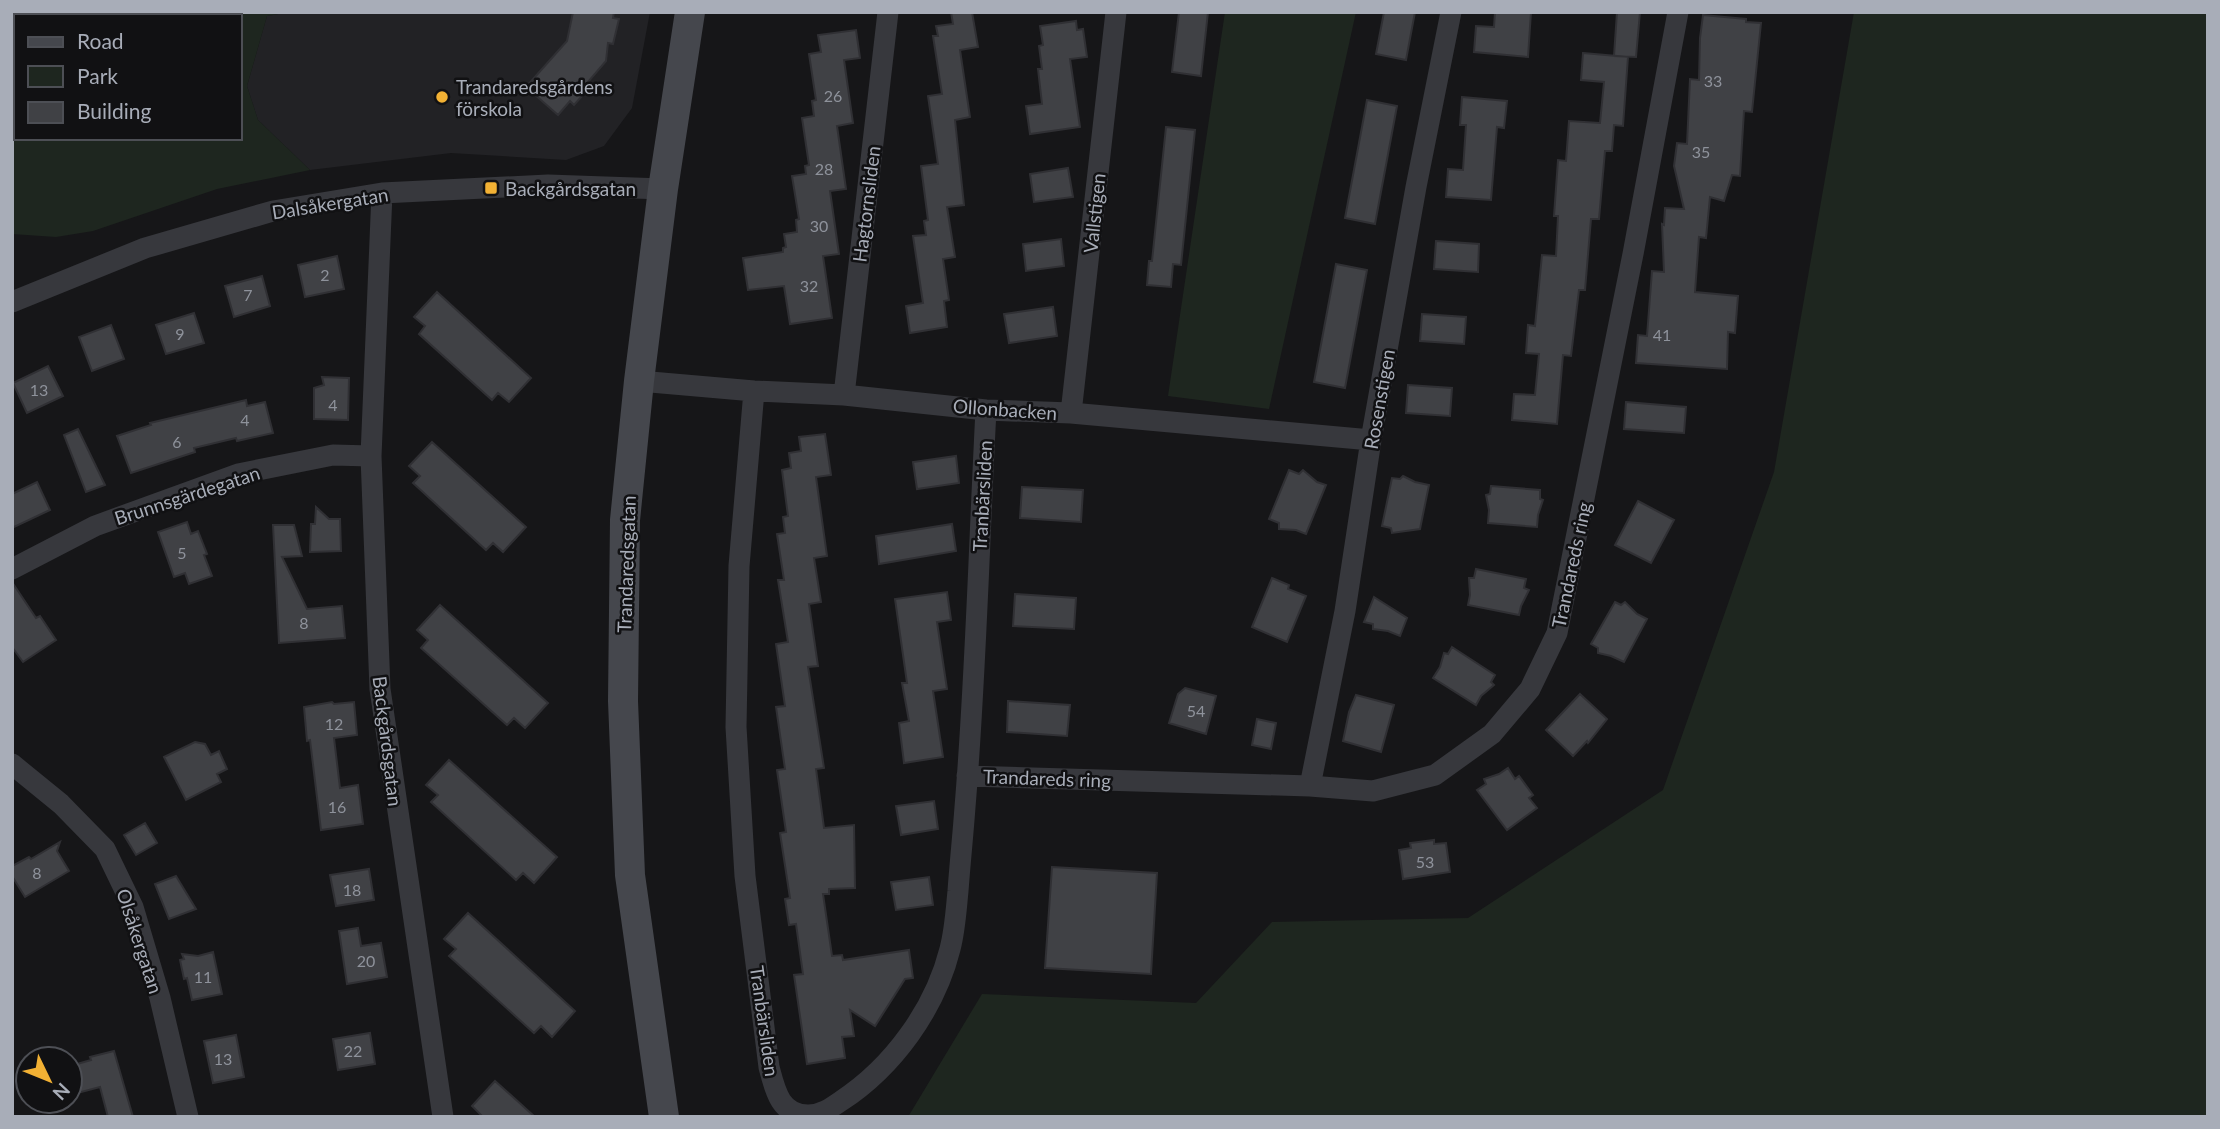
<svg xmlns="http://www.w3.org/2000/svg" width="2220" height="1129" font-family="Lato,sans-serif">
<style>
.built{fill:#222225}
.green{fill:#1e261f;fill-rule:evenodd}
.building{fill:#404145;stroke:#303034;stroke-width:2}
.lines{fill:none;stroke-linecap:round;stroke-linejoin:round}
.street{stroke:#37383d;stroke-width:21}
.secondary{stroke:#45474d;stroke-width:30}
.poi-dot{fill:#f2b134;stroke:#111113;stroke-width:2.5}
.labels{text-anchor:middle;dominant-baseline:central;stroke-width:5;stroke-linejoin:round;paint-order:stroke}
.number-label{font-size:16px;fill:#8e929b}
.poi-label{font-size:19px;fill:#a8adb8;stroke:#111113;text-anchor:start}
.street-label{font-size:19px;fill:#a8adb8;stroke:#111113}
</style>
<rect width="100%" height="100%" fill="#161618"/>
<path class="built" d="M289,12H650L632,108L604,146L566,160L451,153L310,170L258,120L247,86L267,16Z"/>
<path class="green" d="M12,12H289L267,16L247,86L258,120L310,170L217,189L93,231L56,237L12,234ZM16,16H240V138H16Z
M1225,12H1356L1269,409L1168,396Z
M1854,12H2208V1117H908L982,994L1196,1003L1272,922L1468,918L1663,790L1774,472Z"/>
<path class="building" d="M573,12H614L613,18L619,19L613,44L608,43L606,61L587,83L591,86L574,105L570,101L558,115L526,87L567,41Z
M951,12H972L978,47L960,50L970,117L955,120L964,205L947,207L955,257L943,259L949,300L944,301L947,327L910,333L906,306L923,303L913,236L926,235L924,221L928,220L921,166L938,164L928,96L942,94L933,36H938L936,26L953,24Z
M1179,12H1208L1201,76L1172,72Z
M1384,12H1415L1406,60L1376,54Z
M1495,12H1531L1528,57L1474,52L1476,26L1494,27Z
M1617,12H1640L1636,57L1614,56Z
M1703,15L1746,19V22L1761,23L1752,112L1744,111L1740,176L1732,175L1724,201L1710,197L1706,238L1699,237L1695,292L1738,296L1735,333L1728,332L1727,369L1636,363L1638,335L1647,336L1652,271L1664,272L1662,224L1664,225L1665,208L1684,209L1674,166L1677,143L1687,144L1690,79L1699,80L1700,38Z
M1076,21L1077,30L1083,29L1087,57L1070,59L1080,127L1030,134L1026,106L1042,104L1038,69H1042L1039,46L1043,45L1040,26Z
M856,30L860,58L844,60L853,123L837,126L846,189L830,191L839,254L823,256L832,318L790,324L784,286L748,290L743,258L783,252V248L786,247L784,234L797,232L796,220L799,219L792,176L806,174L805,166L809,165L802,118L814,116L812,101L816,100L809,54L821,52L818,35Z
M1583,53L1628,57L1623,126L1614,125L1612,151H1605L1599,219H1591L1585,290H1579L1571,356L1563,355L1557,424L1512,420L1514,394L1535,395L1539,354L1526,353L1528,325L1535,326L1542,255L1556,256L1558,216H1554L1558,160L1566,161L1569,121L1600,123L1604,82L1581,80Z
M1462,97L1507,101L1504,128L1497,127L1491,200L1446,197L1448,169L1463,170L1466,125H1460Z
M1367,100L1397,106L1375,224L1345,218Z
M1166,127L1195,130L1181,265L1173,264L1171,287L1147,285L1149,261H1152Z
M1068,168L1073,197L1034,202L1030,174Z
M1061,239L1064,266L1026,271L1023,244Z
M1436,241L1479,244L1478,272L1434,269Z
M337,256L344,289L305,297L298,265Z
M1336,264L1367,270L1345,388L1314,382Z
M262,276L270,306L234,317L225,286Z
M437,292L531,378L509,402L498,393L492,400L419,334L425,326L414,317Z
M1053,307L1057,336L1009,343L1004,314Z
M194,313L204,343L166,354L156,325Z
M1422,314L1466,317L1464,344L1420,341Z
M111,325L124,359L92,371L79,337Z
M48,366L63,396L27,413L13,383Z
M322,377L349,378L348,420L314,419V388L324,385Z
M1408,385L1452,388L1450,416L1406,413Z
M246,400L247,406L265,402L273,433L237,441L236,438L194,448L195,452L131,473L117,436L151,425L150,423Z
M1626,402L1686,407L1684,433L1624,429Z
M78,429L105,485L86,492L64,435Z
M825,434L831,475L816,477L827,556L814,558L821,602L809,604L818,666L808,667L824,768L816,769L824,828L854,825L855,888L829,889V894H823L832,956L842,955L843,960L909,950L913,978L905,979L875,1026L850,1010L854,1036L842,1037L845,1058L807,1064L794,975L803,974L796,924L789,925L785,899L790,898L780,833L786,832L777,770L785,769L776,707L785,706L776,644L788,642L778,580H784L777,534L785,533L783,517L788,516L782,470L791,468L789,453L801,451L799,437Z
M432,442L526,527L503,552L493,543L486,550L413,483L420,476L409,466Z
M956,456L959,483L917,489L913,462Z
M1289,470L1299,474L1303,470L1317,482L1326,485L1306,534L1296,530L1279,529V523L1269,519Z
M1403,476L1415,482L1429,485L1420,529L1392,533L1391,528L1382,526L1392,478L1400,479Z
M37,482L50,510L12,528V494Z
M1491,486L1540,490V499L1543,500L1538,515L1537,527L1488,523L1489,510L1486,495L1490,494Z
M1022,487L1083,490L1081,522L1020,518Z
M1638,501L1674,520L1651,563L1615,545Z
M316,507L329,519H340L341,551L310,552L311,524H315Z
M187,522L191,534L198,531L207,554L204,555L212,576L189,584L185,573L174,577L158,532Z
M952,524L956,551L879,564L876,536Z
M273,525H294L302,556L282,557L307,609L342,606L345,638L279,643Z
M1476,569L1526,579L1524,588L1529,590L1521,606L1519,615L1468,605L1470,595L1469,578H1474Z
M1272,578L1289,585L1288,589L1306,596L1287,642L1252,627Z
M12,582L36,618L40,616L56,640L23,662L12,647Z
M947,592L951,620L937,622L947,689L933,691L943,757L904,763L899,723L909,721L902,683H907L895,599Z
M1015,594L1076,598L1074,629L1013,626Z
M1374,597L1407,618L1400,636L1388,631L1373,629V624L1364,622Z
M1615,602L1621,605L1625,602L1637,614L1647,619L1624,662L1611,656L1598,653V648L1591,644Z
M440,605L548,703L525,728L514,718L507,725L421,648L428,640L417,630Z
M1452,647L1495,675L1491,682L1494,685L1481,696L1476,705L1433,678L1440,667L1444,653L1448,654Z
M1185,688L1216,696L1206,734L1169,723L1178,694Z
M1580,694L1607,719L1588,743L1587,741L1573,756L1546,730Z
M1356,695L1394,705L1381,752L1343,741L1349,712Z
M1008,701L1070,705L1067,736L1007,732Z
M332,702L334,704L354,702L357,735L334,738L340,788L358,785L363,824L321,830L310,740L307,741L304,707Z
M1257,719L1276,723L1271,749L1252,745Z
M195,742L205,744L211,755L219,751L227,769L217,774L221,782L186,800L164,757Z
M449,760L557,857L534,883L523,873L516,880L431,802L438,795L426,785Z
M1508,768L1515,779L1519,776L1533,795L1529,798L1537,808L1507,830L1477,790L1486,784L1484,779L1499,774Z
M934,801L938,829L901,835L896,806Z
M145,823L157,843L136,855L124,835Z
M1434,840V844L1446,843L1450,872L1403,879L1399,850L1411,848L1410,843Z
M60,842L57,851L69,871L25,897L12,876V866L29,857L31,859Z
M1052,867L1157,873L1151,974L1045,968Z
M369,869L374,900L336,906L330,875Z
M176,876L196,909L169,919L155,884Z
M929,877L933,905L896,910L891,882Z
M468,913L575,1011L552,1037L541,1026L534,1033L449,956L456,949L444,939Z
M358,928L361,946L381,943L387,977L347,984L339,931Z
M213,952L222,994L192,1000L187,978L184,979L180,960L184,959L182,954L198,956Z
M370,1033L375,1064L338,1070L333,1039Z
M236,1035L244,1077L213,1083L204,1041Z
M114,1051L133,1117H108L100,1087L70,1095V1066L91,1060L90,1057Z
M495,1081L513,1097L535,1117H483L472,1106Z"/>
<g class="lines">
<path class="street" d="M382,193L371,456L380,689L443,1117
M12,302L145,248L273,211L382,193L548,185L663,189
M639,381L754,391L844,395L986,410L1071,413L1371,440
M754,391L739,566L736,727L745,876L769,1067C775,1090 780,1115 808,1115C821,1115 831,1108 841,1101C893,1067 935,1009 950,949C955,930 956,911 958,891C960,863 963,835 965,807C976,675 979,542 986,410
M844,395L888,12
M1071,413L1116,12
M12,569L95,526L238,474L333,455L371,456
M12,764L61,804L105,849L133,907L160,998L188,1117
M967,776L1310,786L1373,791L1435,775L1492,734L1530,689L1557,633L1633,254L1678,12
M1310,786L1345,611L1371,440L1416,187L1451,12"/>
<path class="secondary" d="M664,1117L630,875L623,701L625,520L639,381L663,189L690,12"/>
</g>
<g class="poi-dot">
<circle cx="442" cy="97" r="7"/>
<rect x="484" y="181" width="14" height="14" rx="3.5"/>
</g>
<g class="labels">
<g class="number-label">
<text x="1713" y="80">33</text>
<text x="833" y="95">26</text>
<text x="1701" y="151">35</text>
<text x="824" y="168">28</text>
<text x="819" y="225">30</text>
<text x="325" y="274">2</text>
<text x="809" y="285">32</text>
<text x="248" y="294">7</text>
<text x="180" y="333">9</text>
<text x="1662" y="334">41</text>
<text x="39" y="389">13</text>
<text x="333" y="404">4</text>
<text x="245" y="419">4</text>
<text x="177" y="441">6</text>
<text x="182" y="552">5</text>
<text x="304" y="622">8</text>
<text x="1196" y="710">54</text>
<text x="334" y="723">12</text>
<text x="337" y="806">16</text>
<text x="1425" y="861">53</text>
<text x="37" y="872">8</text>
<text x="352" y="889">18</text>
<text x="366" y="960">20</text>
<text x="203" y="976">11</text>
<text x="353" y="1050">22</text>
<text x="223" y="1058">13</text>
</g>
<g class="poi-label">
<text x="456" y="86">Trandaredsgårdens<tspan x="456" dy="22">förskola</tspan></text>
<text x="505" y="188">Backgårdsgatan</text>
</g>
<g class="street-label">
<text transform="translate(330 203) rotate(-9)">Dalsåkergatan</text>
<text transform="translate(866 204) rotate(-83)">Hagtornsliden</text>
<text transform="translate(1094 213) rotate(-84)">Vallstigen</text>
<text transform="translate(1379 399) rotate(-80)">Rosenstigen</text>
<text transform="translate(1005 409) rotate(4)">Ollonbacken</text>
<text transform="translate(187 495) rotate(-18)">Brunnsgärdegatan</text>
<text transform="translate(982 496) rotate(-87)">Tranbärsliden</text>
<text transform="translate(626 564) rotate(-88)">Trandaredsgatan</text>
<text transform="translate(1571 565) rotate(-78)">Trandareds ring</text>
<text transform="translate(388 741) rotate(83)">Backgårdsgatan</text>
<text transform="translate(1047 778) rotate(2)">Trandareds ring</text>
<text transform="translate(140 941) rotate(72)">Olsåkergatan</text>
<text transform="translate(765 1021) rotate(82)">Tranbärsliden</text>
</g>
</g>
<rect width="2220" height="1129" fill="none" stroke="#a8adb8" stroke-width="28"/>
<rect x="14" y="14" width="228" height="126" fill="#111113" stroke="#4d4f55" stroke-width="2"/>
<rect x="28" y="37" width="35" height="10" fill="#45474d" stroke="#4d4f55" stroke-width="2"/>
<text x="77" y="49" font-size="21" fill="#a8adb8">Road</text>
<rect x="28" y="66" width="35" height="21" fill="#1e261f" stroke="#4d4f55" stroke-width="2"/>
<text x="77" y="84" font-size="21" fill="#a8adb8">Park</text>
<rect x="28" y="102" width="35" height="21" fill="#404145" stroke="#4d4f55" stroke-width="2"/>
<text x="77" y="119" font-size="21" fill="#a8adb8">Building</text>
<g transform="translate(49 1080) rotate(133)"><circle r="33" fill="#111113" stroke="#4d4f55" stroke-width="2"/>
<path d="M0-5L12 26L0 18L-12 26Z" fill="#f2b134"/>
<text y="-10" font-size="19" font-weight="bold" text-anchor="middle" fill="#a8adb8">N</text>
</g>
</svg>
